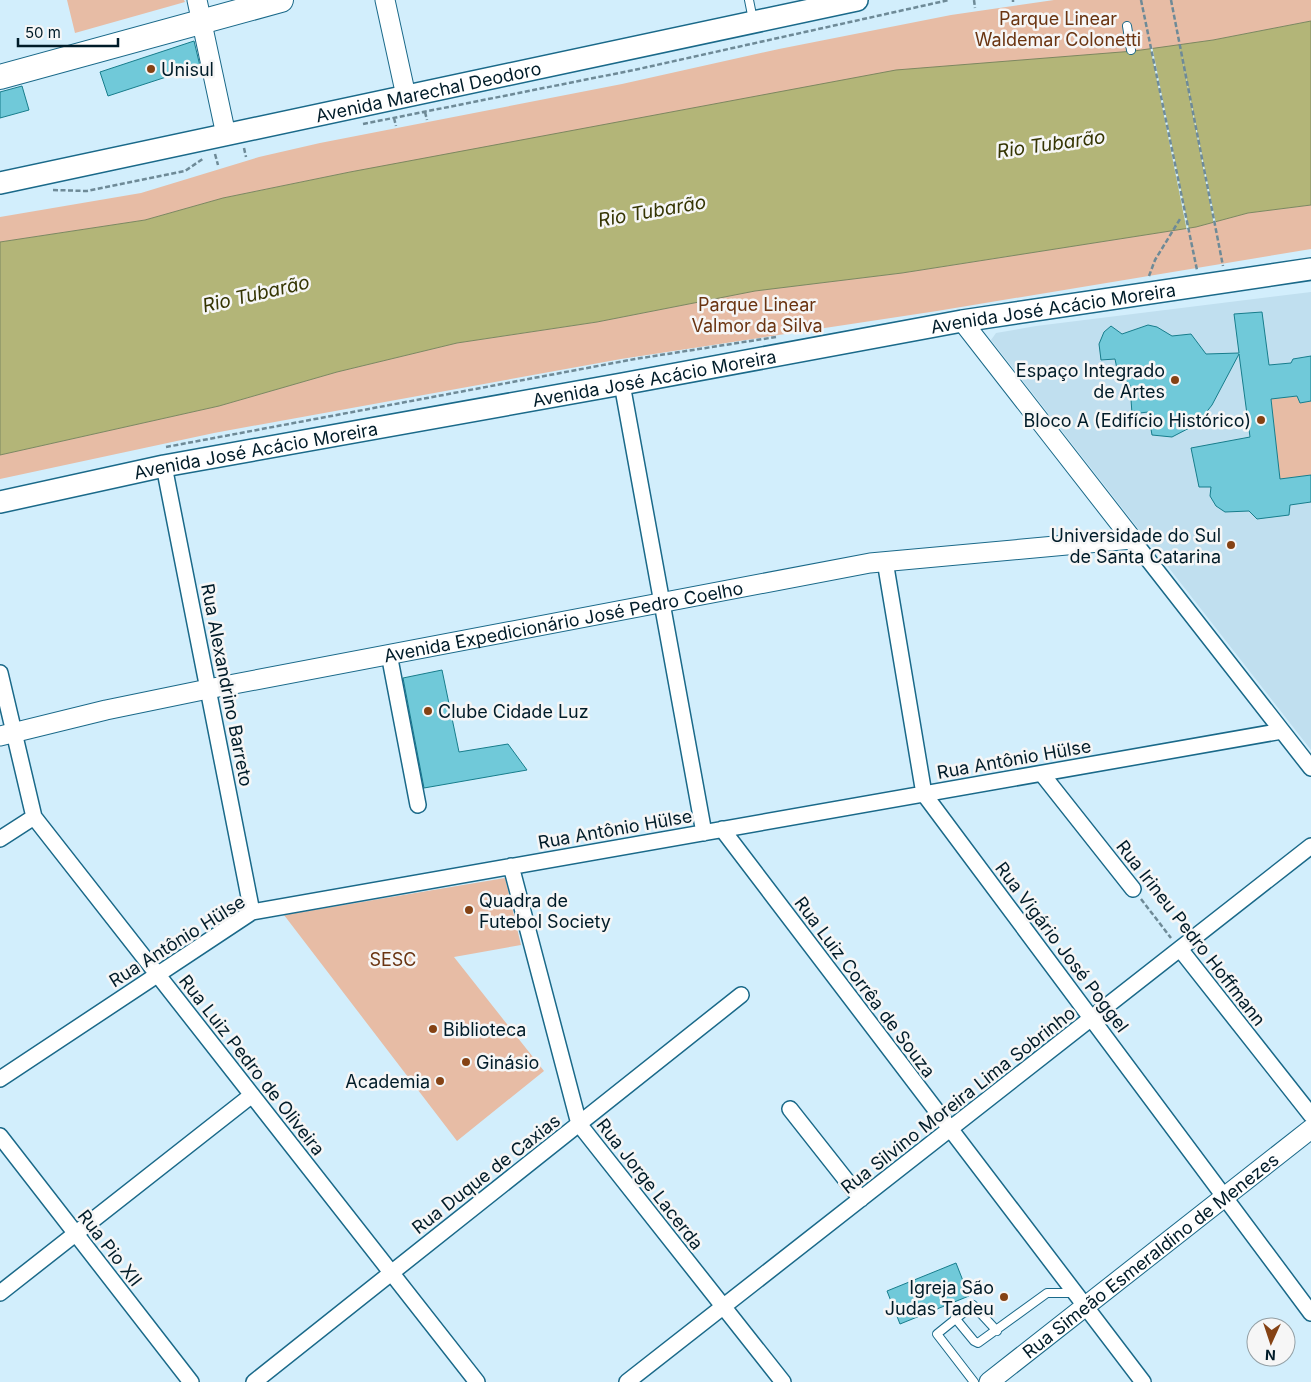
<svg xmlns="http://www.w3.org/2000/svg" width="1311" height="1382" font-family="Inter,sans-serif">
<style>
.built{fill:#c0dfef}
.green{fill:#e7bca5}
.water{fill:#b3b578;stroke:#7d8760}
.pier{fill:#d2eefc}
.building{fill:#70c9d9;stroke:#177d8c}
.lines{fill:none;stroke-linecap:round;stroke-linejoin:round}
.service-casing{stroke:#1a6989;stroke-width:10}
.minor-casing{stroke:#1a6989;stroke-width:18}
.tertiary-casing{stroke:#1a6989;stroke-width:21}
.secondary-casing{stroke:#1a6989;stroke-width:24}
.primary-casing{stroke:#1a6989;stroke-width:26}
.path{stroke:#6e8a97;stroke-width:2.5;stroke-dasharray:5 2.5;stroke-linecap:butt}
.service{stroke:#fff;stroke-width:8}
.minor{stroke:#fff;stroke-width:15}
.tertiary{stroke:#fff;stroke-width:19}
.secondary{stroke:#fff;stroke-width:21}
.primary{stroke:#fff;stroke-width:24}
.poi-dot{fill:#854214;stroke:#f6f6f6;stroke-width:2}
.labels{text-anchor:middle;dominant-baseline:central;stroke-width:5;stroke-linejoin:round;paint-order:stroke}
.park-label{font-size:18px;fill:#6a3411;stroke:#f6f6f6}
.poi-label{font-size:18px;fill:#001c29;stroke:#f6f6f6;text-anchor:start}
.street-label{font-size:18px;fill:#001c29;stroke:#f6f6f6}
.water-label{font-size:19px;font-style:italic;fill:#353503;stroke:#f6f6f6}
</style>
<rect width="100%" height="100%" fill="#d2eefc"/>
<path class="built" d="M1311,292V750L991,340L996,333L1036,326Z"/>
<path class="green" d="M67,0H184L185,2L75,33Z
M1054,0H1311V21L1213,40L350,172L223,198L145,220L0,242V217L141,193L259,157L320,143L622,84L779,49L951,15Z
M1311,205V249L937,311L621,359L214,433L0,479V455L219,406L337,372L457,343L597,322L755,291L902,273L1196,227L1248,213Z
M1297,396L1300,403L1311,401V475L1280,479L1271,399Z
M505,878L521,945L454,957L544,1071L457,1141L284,915Z"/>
<path class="water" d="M1311,21V205L1248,213L1196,227L902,273L755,291L597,322L457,343L337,372L219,406L0,455V242L145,220L223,198L350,172L896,70L1134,51L1213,40Z"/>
<path class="pier" d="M1179,42L1216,224L1214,225Z
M1150,46H1152L1189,230L1187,231Z"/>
<path class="building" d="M194,41L200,66L108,96L100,72Z
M22,86L29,110L0,118V92Z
M1262,312L1269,365L1291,363L1293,359L1311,356V401L1300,403L1297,396L1271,399L1280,479L1311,475V502L1290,505L1289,515L1257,519L1249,511L1225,512L1216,506L1210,496L1211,487H1199L1191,448L1250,437L1239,354L1212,405L1197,424L1172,437L1152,435L1148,412L1132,414L1130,385L1117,369L1115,359L1101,360L1099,344L1104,332L1111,326L1122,334L1148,325L1157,327L1172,336L1191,334L1206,354L1239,353L1234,314Z
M442,670L459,752L508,744L527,770L424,788L403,678Z
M956,1263L969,1296L900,1324L887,1291Z"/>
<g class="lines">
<defs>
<path id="service" d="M749,0L753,20
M1127,26L1131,50
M955,1318L974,1341L978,1343L1047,1293H1075
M974,1382L937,1334L973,1305L997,1331"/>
<path id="minor" d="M622,384L704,833
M164,466L252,912
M1132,539L1311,768
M885,561L924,794L1311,1313
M389,654L418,805
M0,673L34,817L477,1382
M1042,774L1133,889
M722,829L1143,1382
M0,839L34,817
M511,866L579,1124L783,1382
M1180,949L1311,1115
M0,1079L252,912L1282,731
M790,1109L861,1199
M0,1136L191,1382
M0,1293L252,1095
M254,1382L741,995
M627,1382L1311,846"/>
<g id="tertiary">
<path d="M197,0L226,135"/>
<path d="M385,0L406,96"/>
<path d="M962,321L1132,539"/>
<path id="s1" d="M0,736L106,710L208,689L870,563L1132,539"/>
<path id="s2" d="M989,1382L1311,1129"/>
</g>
<g id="secondary">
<path id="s3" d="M0,183L857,0"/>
<path id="s4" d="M0,502L164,466L622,384L962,321L1311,269"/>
</g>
<path id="primary" d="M0,77L281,0"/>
</defs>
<use href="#service" class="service-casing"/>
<use href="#minor" class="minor-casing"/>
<use href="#tertiary" class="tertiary-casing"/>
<use href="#secondary" class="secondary-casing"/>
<use href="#primary" class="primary-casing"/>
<path class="path" d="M974,0L975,8
M1013,0V2
M1141,0L1197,270
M1171,0L1223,266
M425,112L427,120
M394,118L396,126
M363,124L634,70L949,0
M244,148L246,157
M215,154L218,165
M53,190L87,191L185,171L204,158
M1149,276L1155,260L1180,219
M166,447L635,359L776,337
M1141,899L1171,938"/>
<use href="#service" class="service"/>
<use href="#minor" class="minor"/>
<use href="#tertiary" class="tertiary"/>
<use href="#secondary" class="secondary"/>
<use href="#primary" class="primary"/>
</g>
<g class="poi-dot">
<circle cx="151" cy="69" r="5"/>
<circle cx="1175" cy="380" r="5"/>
<circle cx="1261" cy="420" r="5"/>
<circle cx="1231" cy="545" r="5"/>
<circle cx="428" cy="711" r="5"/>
<circle cx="469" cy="910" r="5"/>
<circle cx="433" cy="1029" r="5"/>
<circle cx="466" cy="1062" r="5"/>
<circle cx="440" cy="1081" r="5"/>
<circle cx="1004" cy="1297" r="5"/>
</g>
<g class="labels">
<g class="park-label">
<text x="1058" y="18">Parque Linear<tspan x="1058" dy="21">Waldemar Colonetti</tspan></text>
<text x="757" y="304">Parque Linear<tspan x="757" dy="21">Valmor da Silva</tspan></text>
<text x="393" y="959">SESC</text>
</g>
<g class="poi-label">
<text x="161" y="69">Unisul</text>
<text x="1165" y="370" text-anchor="end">Espaço Integrado<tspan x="1165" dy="21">de Artes</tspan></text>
<text x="1251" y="420" text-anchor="end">Bloco A (Edifício Histórico)</text>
<text x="1221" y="535" text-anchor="end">Universidade do Sul<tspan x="1221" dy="21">de Santa Catarina</tspan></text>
<text x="438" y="711">Clube Cidade Luz</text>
<text x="479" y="900">Quadra de<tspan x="479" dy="21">Futebol Society</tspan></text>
<text x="443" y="1029">Biblioteca</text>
<text x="476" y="1062">Ginásio</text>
<text x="430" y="1081" text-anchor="end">Academia</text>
<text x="994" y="1287" text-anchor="end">Igreja São<tspan x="994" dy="21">Judas Tadeu</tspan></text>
</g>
<g class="street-label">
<text stroke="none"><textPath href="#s3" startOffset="438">Avenida Marechal Deodoro</textPath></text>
<text stroke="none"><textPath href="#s4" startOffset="1071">Avenida José Acácio Moreira</textPath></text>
<text stroke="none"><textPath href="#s4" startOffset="666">Avenida José Acácio Moreira</textPath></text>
<text stroke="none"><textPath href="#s4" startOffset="261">Avenida José Acácio Moreira</textPath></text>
<text stroke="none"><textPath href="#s1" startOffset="575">Avenida Expedicionário José Pedro Coelho</textPath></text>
<text transform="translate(227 685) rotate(79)">Rua Alexandrino Barreto</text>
<text transform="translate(1014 759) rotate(-10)">Rua Antônio Hülse</text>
<text transform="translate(615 829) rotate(-10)">Rua Antônio Hülse</text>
<text transform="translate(1191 933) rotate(52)">Rua Irineu Pedro Hoffmann</text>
<text transform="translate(177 941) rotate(-32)">Rua Antônio Hülse</text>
<text transform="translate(1062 947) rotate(53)">Rua Vigário José Poggel</text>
<text transform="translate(865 987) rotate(53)">Rua Luiz Corrêa de Souza</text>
<text transform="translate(252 1065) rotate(52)">Rua Luiz Pedro de Oliveira</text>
<text transform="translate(958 1100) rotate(-38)">Rua Silvino Moreira Lima Sobrinho</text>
<text transform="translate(486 1174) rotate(-38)">Rua Duque de Caxias</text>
<text transform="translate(650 1184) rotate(52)">Rua Jorge Lacerda</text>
<text transform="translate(110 1248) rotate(52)">Rua Pio XII</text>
<text stroke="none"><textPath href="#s2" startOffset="205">Rua Simeão Esmeraldino de Menezes</textPath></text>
</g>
<g class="water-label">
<text transform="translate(1051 144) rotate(-8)">Rio Tubarão</text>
<text transform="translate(652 211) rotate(-10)">Rio Tubarão</text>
<text transform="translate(256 294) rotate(-13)">Rio Tubarão</text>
</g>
</g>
<g transform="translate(1271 1342) rotate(183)"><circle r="24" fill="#f6f6f6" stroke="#949fa4"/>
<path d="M0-4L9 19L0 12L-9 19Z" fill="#854214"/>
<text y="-8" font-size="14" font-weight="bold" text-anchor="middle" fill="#001c29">N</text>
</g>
<path d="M18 38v8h100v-8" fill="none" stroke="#001c29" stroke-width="2.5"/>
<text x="25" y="38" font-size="15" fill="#001c29" stroke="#f6f6f6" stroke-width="4" paint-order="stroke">50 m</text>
</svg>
